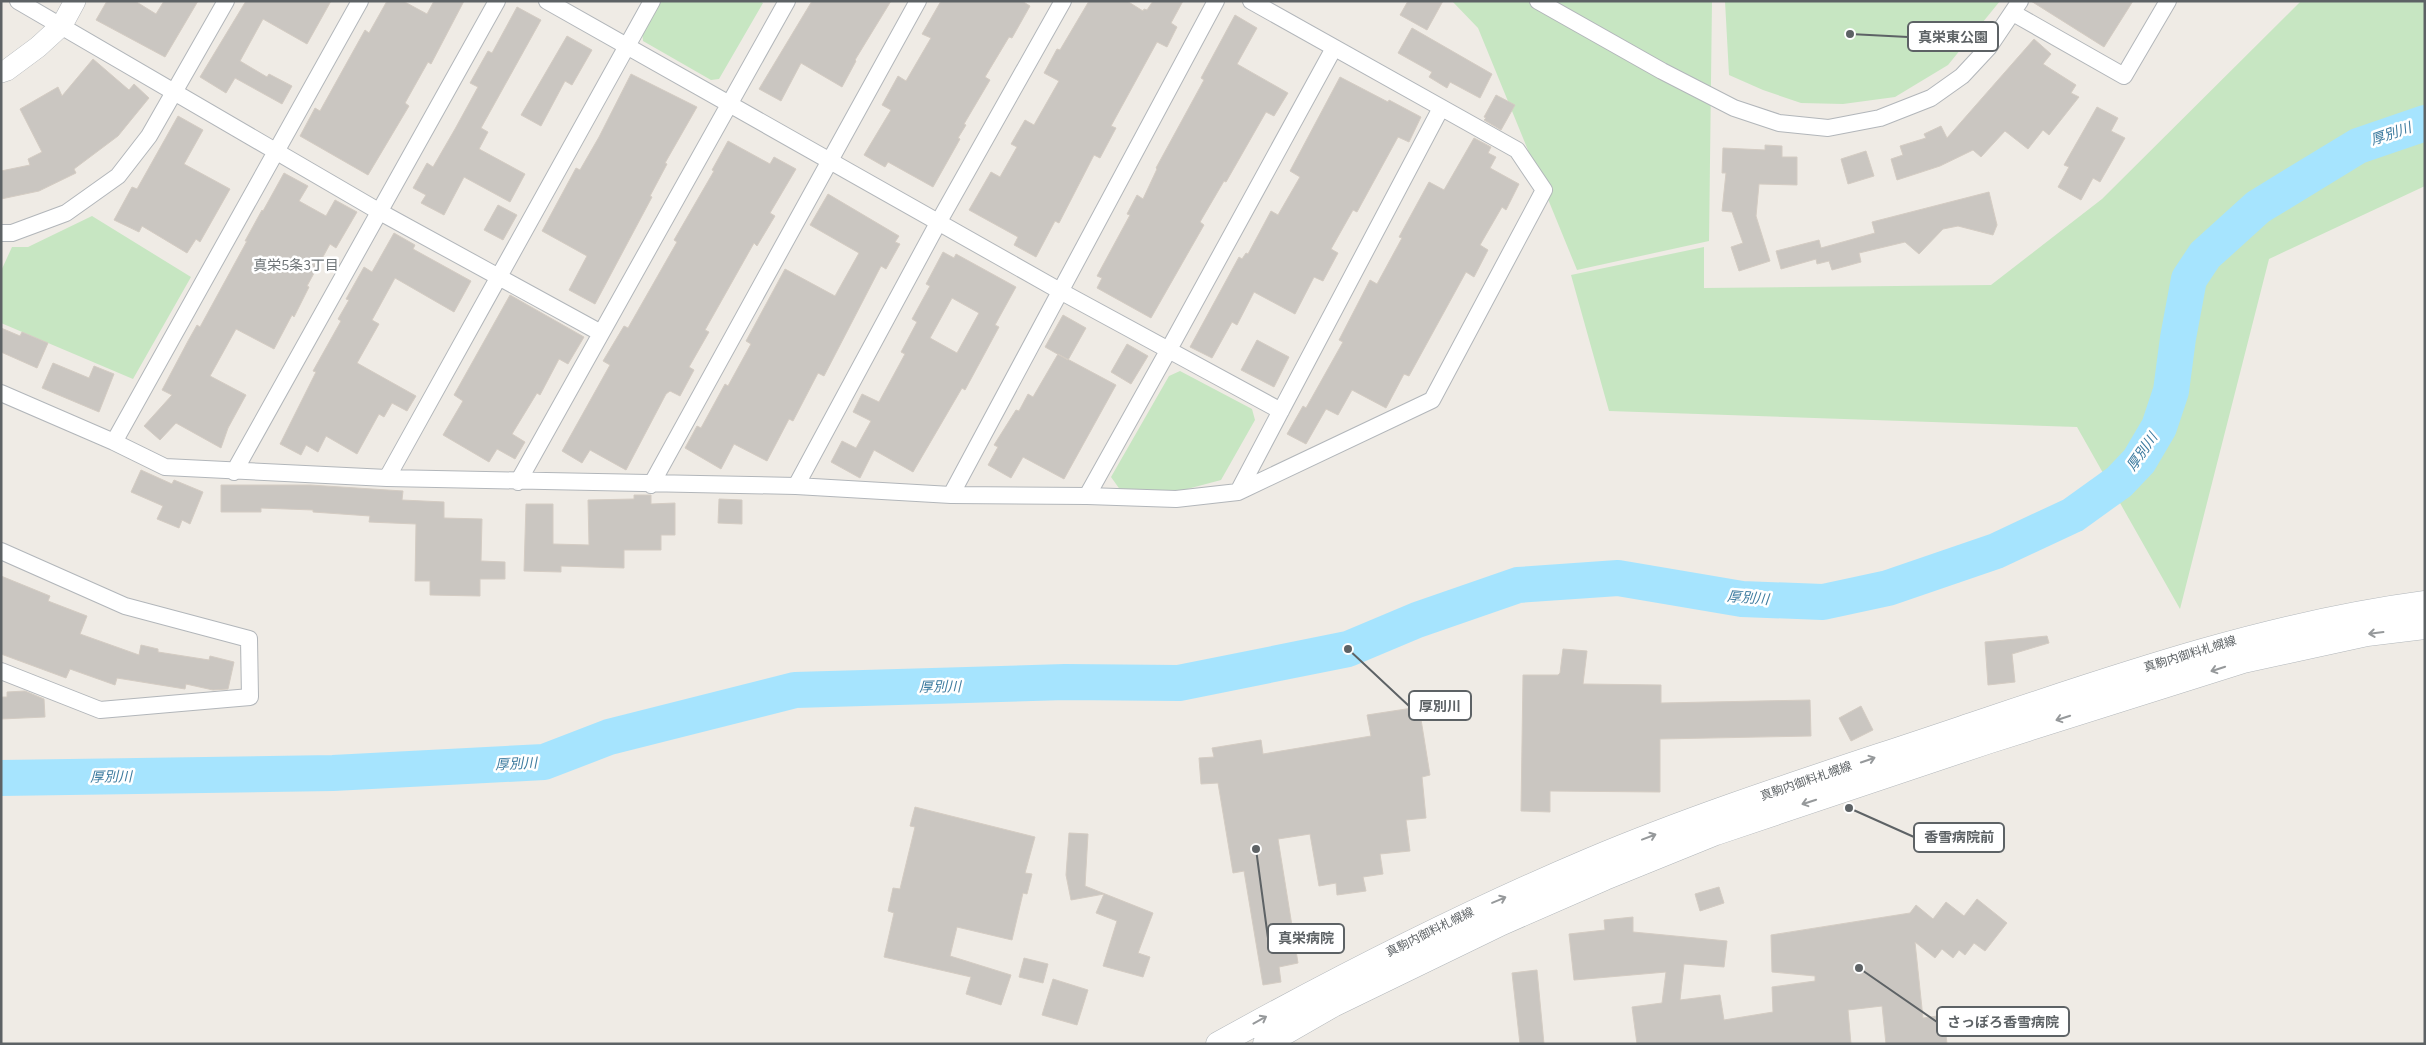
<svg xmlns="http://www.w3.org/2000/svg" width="2426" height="1045" font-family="Figtree,'Noto Sans JP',sans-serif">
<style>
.green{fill:#c7e6c2}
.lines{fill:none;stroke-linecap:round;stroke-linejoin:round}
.river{stroke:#a6e4fe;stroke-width:36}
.building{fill:#cac6c1;stroke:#d4ccc3;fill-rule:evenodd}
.minor-casing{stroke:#b2b6ba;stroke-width:18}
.tertiary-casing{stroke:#b2b6ba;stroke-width:22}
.secondary-casing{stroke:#b1b6ba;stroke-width:25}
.minor{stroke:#fff;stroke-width:16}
.tertiary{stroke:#fff;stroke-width:21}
.secondary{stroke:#fff;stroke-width:24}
.oneway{stroke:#96999b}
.labels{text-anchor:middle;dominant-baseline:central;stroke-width:5;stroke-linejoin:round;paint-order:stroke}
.street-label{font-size:12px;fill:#5d6265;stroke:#fff}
.water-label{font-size:14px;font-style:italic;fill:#3d7b9f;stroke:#fff}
.neighbourhood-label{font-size:14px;fill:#6e7477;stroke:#fff}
.leader{fill:none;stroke:#5d6265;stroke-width:2}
.callout-dot{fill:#5d6265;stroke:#fff;stroke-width:2}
.callout{fill:#fff;stroke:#5d6265;stroke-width:2}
.callout-label{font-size:14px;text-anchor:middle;font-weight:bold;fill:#5d6265}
</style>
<rect width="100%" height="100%" fill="#efebe5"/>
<path class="green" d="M660,1H760L763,3L719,79L711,80L643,41L642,31Z
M1452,1H1712L1709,241L1577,270L1478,28Z
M1725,1H2000L1948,65L1895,97L1843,104L1801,103L1763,90L1729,75Z
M2301,1H2425V186L2269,259L2180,609L2077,427L1609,411L1571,275L1704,247V288L1991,285L2102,199Z
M92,216L191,277L133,379L1,323V271L12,247H28Z
M1180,371L1252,409L1255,420L1221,480L1176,492L1121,491L1111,477L1169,376Z"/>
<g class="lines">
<path class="river" d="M1,778L333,773L544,762L609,737L795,690L1065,682L1179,683L1348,649L1417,620L1518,585L1618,578L1742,599L1823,602L1888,588L1996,551L2073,515L2119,482L2139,461L2159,427L2171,391L2178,338L2189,279L2205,255L2258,207L2358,146L2425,123"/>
</g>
<path class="building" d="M107,1H135L156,14L164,1H198L165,57L96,20Z
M246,1H331L307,44L263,19L240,61L267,77L269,74L292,86L282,104L235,78L226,93L200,77Z
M387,1H403L427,14L434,1H464L431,64L428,62L405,103L409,106L368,175L300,136L315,108L320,111L365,30L369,33Z
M812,1H891L855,60L856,61L842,87L801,63L781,101L759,89Z
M941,1H1022L1030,6L1012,38L1009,37L985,77L990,80L964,124L966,125L958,138L960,139L933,187L888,162L885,167L864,155L891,110L882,105L898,76L906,81L931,38L922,34Z
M1089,1H1127L1143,11L1144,9L1147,10L1153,1H1183L1171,23L1177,27L1167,47L1157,42L1111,126L1116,128L1100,158L1094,155L1059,223L1055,221L1036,257L1014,245L1018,237L969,210L991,172L1000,177L1017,147L1011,144L1025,120L1034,125L1059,81L1044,73L1057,49L1060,50Z
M1408,1H1443L1427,30L1400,15Z
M2031,1H2133L2104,47Z
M517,7L541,20L481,128L488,132L479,149L525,174L510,202L464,177L444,215L421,203L426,195L413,188L427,163L433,167L455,129L478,87L470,83L488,51L492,53Z
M1235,15L1257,28L1237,64L1288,93L1274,116L1266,112L1226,182L1224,181L1200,222L1204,225L1151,318L1097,288L1102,278L1097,276L1130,215L1127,214L1137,195L1143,199L1157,169L1156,168L1204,80L1201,78Z
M1412,28L1492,74L1480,98L1450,82L1447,88L1429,77L1432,72L1398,53Z
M567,36L592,50L572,85L565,81L541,126L521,115Z
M2034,39L2051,54L2043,64L2076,85L2071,93L2079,97L2049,135L2043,130L2028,149L2005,131L1981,157L1973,150L1940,166L1897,180L1891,159L1903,155L1900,146L1926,138L1924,134L1941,126L1947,138Z
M93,59L129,90L134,84L149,98L118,136L74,169L76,173L39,191L1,199V171L30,165L28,159L42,152L20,109L58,87L62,96Z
M631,74L697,107L665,163L667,164L650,196L652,197L595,304L569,290L587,256L542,231L576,168L580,170L599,137Z
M1340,77L1388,102L1389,100L1421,117L1409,142L1398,137L1357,212L1353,210L1331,249L1338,253L1323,281L1314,277L1295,314L1254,292L1237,325L1232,322L1212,358L1190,347L1239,257L1242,259L1246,253L1248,254L1271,211L1278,215L1300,177L1290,171Z
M1496,95L1515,105L1501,130L1484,120L1486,118L1484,117Z
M2097,107L2118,118L2111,131L2125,138L2100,182L2093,178L2081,200L2058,187L2069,167L2064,165Z
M178,116L203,130L184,164L230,189L200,242L196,239L187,253L142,226L139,232L114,220L132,187L137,189Z
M1474,138L1491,147L1488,153L1496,157L1490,168L1519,184L1506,210L1502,207L1480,245L1488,250L1474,277L1466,272L1409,376L1404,374L1386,408L1352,390L1338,415L1326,409L1306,444L1287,434L1303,406L1306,408L1343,342L1339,340L1370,280L1377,284L1402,238L1399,237L1429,182L1444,190Z
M728,141L770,164L774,157L796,169L770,213L775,216L757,246L754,243L705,330L709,332L689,367L694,370L680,396L670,391L666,394L626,470L590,450L582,463L562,451L610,365L603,361L624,326L628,328L677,242L674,240L714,171L712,170Z
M1765,145L1782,146V157H1797V185L1759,184L1756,216L1770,261L1739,271L1731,247L1743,243L1732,212L1722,211L1726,173H1722L1723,148L1765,150Z
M1866,151L1874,176L1848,184L1841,159Z
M284,173L308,186L299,201L326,216L335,200L357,212L336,248L330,244L307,286L309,287L294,317L292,315L274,349L236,329L210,376L246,395L228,428L221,448L176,423L160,440L144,426L172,395L162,390L188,341L197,325L200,327L247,241H245L262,210L263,211Z
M1989,192L1997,225L1993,235L1958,226L1943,229L1919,254L1905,242L1859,253L1861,262L1832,270L1829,261L1817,264L1816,259L1781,269L1776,251L1819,240L1821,248L1875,233L1872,222Z
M828,194L899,236L895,242L900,244L886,269L881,266L824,376L818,373L793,421L789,419L767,461L734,444L721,469L685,448L697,426L701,428L725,384L728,386L751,344L746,341L785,269L835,296L859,253L810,225Z
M498,205L517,215L503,240L484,230Z
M394,233L415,245L413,249L471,281L454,312L395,278L372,320L379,324L357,363L416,396L407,411L392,403L384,417L379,414L357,454L326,436L318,452L306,445L301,455L280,444L316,372L313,371L341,321L338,319L349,300L346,299L364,267L372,272Z
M943,252L954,258L956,254L1016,287L995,325L999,327L965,390L962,388L913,472L874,450L860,478L831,462L842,441L856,448L871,421L853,412L862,394L879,402L905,354L901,352L917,322L912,319L930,286L926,284ZM952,298L979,313L957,353L930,338Z
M510,295L584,337L568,364L559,359L540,395L537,393L512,434L525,442L515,459L497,449L489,462L443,435L463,401L454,395Z
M1063,315L1086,328L1068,360L1045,347Z
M1,328L20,336L22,332L48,343L37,368L1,352Z
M1257,340L1289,357L1274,387L1241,370Z
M1127,344L1148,356L1131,384L1111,372Z
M1058,354L1116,385L1064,479L1023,457L1011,478L988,465L998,447L994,445L1016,410L1019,411L1028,394L1033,397Z
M53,363L89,378L94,366L114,374L99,412L42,388Z
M141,470L172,484L174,480L203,492L190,524L182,520L179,528L157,519L163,506L131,492Z
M221,485H310L403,491L402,500L444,502V518L482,519L481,561L505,562V579H480V596L430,595V581H415L416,524L369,522L370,516L313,512V510L261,508V512H221Z
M634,495H651V504L675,503V535H661V550H624V568L561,566V572L524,571L526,504H553V544L589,545L588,500L634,499Z
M719,499L742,500V524L718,523Z
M1,576L50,596L48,601L87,616L80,634L139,655L141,645L158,649V652L209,660L210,656L234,662L228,689L213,690L186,684L185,689L117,678L115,685L70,669L66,678L1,654Z
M2047,636L2049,643L2012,654L2015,682L1988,685L1985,642Z
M1563,649L1587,651L1583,684L1661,685V703L1810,700L1811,736L1660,739V792L1550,791V812L1521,811L1523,675H1558L1560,673Z
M25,691L44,699L45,717L1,719V697H7V692Z
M1861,706L1873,730L1851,741L1839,718Z
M1419,707L1430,775L1422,777L1426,818L1406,820L1410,851L1380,854L1383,874L1363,877L1366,891L1337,895L1336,883L1319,886L1310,834L1278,839L1298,963L1279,967L1281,982L1263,985L1244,871L1233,873L1218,783L1201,784L1199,758L1214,757L1212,748L1261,740L1263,754L1371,736L1367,715Z
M915,807L1035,837L1025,873L1032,874L1027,894L1023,893L1012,940L957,927L950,956L1011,975L1001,1005L966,994L971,977L884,957L894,913L888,911L893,888L900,889L915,827L910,826Z
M1069,833L1088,834L1085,886L1153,913L1138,953L1150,957L1143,977L1103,966L1117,921L1096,913L1104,894L1071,900L1066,875Z
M1719,887L1724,903L1700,911L1695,894Z
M1977,899L2007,923L1985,951L1974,943L1965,955L1959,950L1953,958L1942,949L1935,958L1915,942L1923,1018L1944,1015L1947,1044H1886L1882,1006L1848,1010L1851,1044H1637L1632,1007L1662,1003L1666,972L1574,980L1569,934L1605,930L1604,920L1633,917V932L1727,941L1724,967L1684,964L1680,1000L1720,995L1724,1020L1773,1012L1772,987L1815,981V976L1772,972L1771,935L1910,913L1916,905L1933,919L1946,902L1964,916Z
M1024,958L1048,964L1043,983L1019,977Z
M1537,970L1544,1044H1520L1512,973Z
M1053,979L1088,990L1077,1025L1042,1015Z"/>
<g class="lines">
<defs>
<path id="minor" d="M18,1L380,212L601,333
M547,1L1060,291L1281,411
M1538,1L1662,71L1734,108L1779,123L1828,128L1880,118L1931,98L1962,76L1989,47L2020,1
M2013,13L2124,76L2168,1
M1,233H12L66,213L118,176L149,136L226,1
M1,393L114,442L165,467L387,478L796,486L951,495L1087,496L1176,499L1238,492L1432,400L1544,190L1517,150L1251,1
M114,442L360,1
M234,472L497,1
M387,478L652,1
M518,482L787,1
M651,485L918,1
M796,486L938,223L1063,1
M1238,492L1441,108
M951,495L1216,1
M1087,496L1168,351L1334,48
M1,551L125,606L249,639L250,697L100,710L1,671"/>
<path id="tertiary" d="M1,72L7,70L38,47L62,25L75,1"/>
<path id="secondary" d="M1218,1044C1339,977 1462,914 1590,860C1711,809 1838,770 1962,728C2114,677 2266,624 2425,603
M1265,1044L1333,1005L1502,923L1605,878L1716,833L1987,742L2243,661L2367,634L2425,627"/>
</defs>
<use href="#minor" class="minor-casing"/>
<use href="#tertiary" class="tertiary-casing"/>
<use href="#secondary" class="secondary-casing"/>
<use href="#minor" class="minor"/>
<use href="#tertiary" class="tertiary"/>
<use href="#secondary" class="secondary"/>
</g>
<defs><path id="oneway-shaft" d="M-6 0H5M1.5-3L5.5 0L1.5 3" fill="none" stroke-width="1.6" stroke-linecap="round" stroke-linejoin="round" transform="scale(1.25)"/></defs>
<g class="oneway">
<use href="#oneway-shaft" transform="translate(2376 633) rotate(173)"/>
<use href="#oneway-shaft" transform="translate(2218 669) rotate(162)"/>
<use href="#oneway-shaft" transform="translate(2063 718) rotate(162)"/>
<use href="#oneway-shaft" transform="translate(1868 760) rotate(-19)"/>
<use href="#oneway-shaft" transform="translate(1809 802) rotate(162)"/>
<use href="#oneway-shaft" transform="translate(1649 837) rotate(-21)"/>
<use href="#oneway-shaft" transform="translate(1499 900) rotate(-23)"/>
<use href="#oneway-shaft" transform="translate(1260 1020) rotate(-29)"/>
</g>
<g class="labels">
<g class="street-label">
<text transform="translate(2190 654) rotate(-17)">真駒内御料札幌線</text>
<text transform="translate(1806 781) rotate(-19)">真駒内御料札幌線</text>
<text transform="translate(1430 932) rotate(-26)">真駒内御料札幌線</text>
</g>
<g class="water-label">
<text transform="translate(2391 134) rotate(-19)">厚別川</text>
<text transform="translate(2142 452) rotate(-55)">厚別川</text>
<text transform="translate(1748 598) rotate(5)">厚別川</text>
<text transform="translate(940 687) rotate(-1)">厚別川</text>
<text transform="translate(516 764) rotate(-3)">厚別川</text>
<text transform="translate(111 777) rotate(-1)">厚別川</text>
</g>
<g class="neighbourhood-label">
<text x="296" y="265">真栄5条3丁目</text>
</g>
</g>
<path class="leader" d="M1850 34L1908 37M1348 649L1409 706M1849 808L1914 837M1256 849L1268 938M1859 968L1937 1022"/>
<g class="callout-dot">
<circle cx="1850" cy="34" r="5"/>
<circle cx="1348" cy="649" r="5"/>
<circle cx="1849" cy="808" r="5"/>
<circle cx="1256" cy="849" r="5"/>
<circle cx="1859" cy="968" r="5"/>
</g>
<g class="callout">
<rect x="1908" y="22" width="90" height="29" rx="5"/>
<rect x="1409" y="691" width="62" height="29" rx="5"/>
<rect x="1914" y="823" width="90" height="29" rx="5"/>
<rect x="1268" y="924" width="76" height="29" rx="5"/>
<rect x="1937" y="1007" width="132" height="29" rx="5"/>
</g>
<g class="callout-label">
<text x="1953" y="42">真栄東公園</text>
<text x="1440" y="711">厚別川</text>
<text x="1959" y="842">香雪病院前</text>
<text x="1306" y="943">真栄病院</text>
<text x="2003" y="1027">さっぽろ香雪病院</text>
</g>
<rect width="2426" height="1045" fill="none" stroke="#5d6265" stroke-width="5"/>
</svg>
